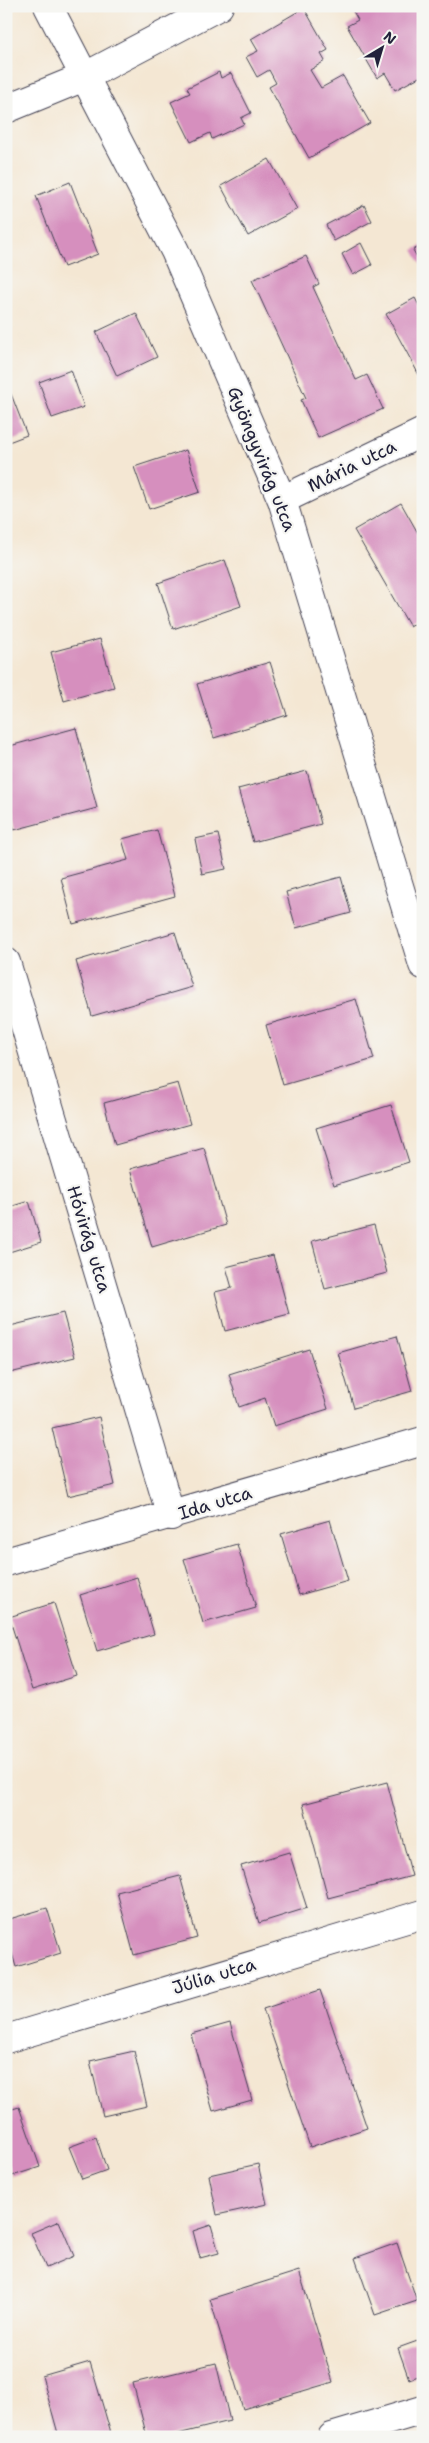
<svg xmlns="http://www.w3.org/2000/svg" width="429" height="2443" font-family="'Shantell Sans',sans-serif">
<style>
.building{fill:#d68fbe}
.lines{fill:none;stroke-linecap:round;stroke-linejoin:round}
.street-casing{stroke:#424052;stroke-width:30}
.street{stroke:#fff;stroke-width:28}
.labels{text-anchor:middle;dominant-baseline:central;stroke-width:4.5;stroke-linejoin:round;paint-order:stroke}
.street-label{font-size:18px;fill:#22223b;stroke:#f6f6f2}
</style>
<rect width="100%" height="100%" fill="#f6f6f2"/>
<filter id="ink" filterUnits="userSpaceOnUse"><feTurbulence type="fractalNoise" baseFrequency=".02" numOctaves="2"/><feDisplacementMap in="SourceGraphic" scale="10" xChannelSelector="R" yChannelSelector="G"/><feConvolveMatrix kernelMatrix="1 2 1 2 8 2 1 2 1" color-interpolation-filters="sRGB"/></filter>
<filter id="wash" filterUnits="userSpaceOnUse"><feTurbulence type="fractalNoise" baseFrequency=".0096" numOctaves="4" result="noise"/><feDisplacementMap in="SourceGraphic" scale="20" xChannelSelector="R" yChannelSelector="G"/><feGaussianBlur stdDeviation="1.12" result="paint"/><feColorMatrix in="noise" values="0 0 0 0 0 0 0 0 0 0 0 0 0 0 0 0 0 1.4 0 .05"/><feComposite in="paint" operator="in"/></filter>
<g filter="url(#wash)">
<rect width="100%" height="100%" fill="#f4e7d3"/>
<g id="blocks">
<path class="building" d="M350,6H422L423,75L395,90L385,73L377,78L347,26L358,20Z
M304,8L328,50L321,54L325,61L310,70L321,88L343,76L370,123L309,158L269,87L276,83L269,70L257,77L246,57L258,51L251,39Z
M219,72L221,78L231,73L251,113L241,118L244,124L212,139L210,133L191,142L171,102L190,93L187,88Z
M269,159L297,209L248,236L221,186Z
M70,182L98,254L64,267L36,196Z
M364,205L372,221L334,241L326,225Z
M361,243L372,265L353,275L342,254Z
M423,245V268L413,250Z
M306,256L319,284L313,287L356,380L367,375L383,409L318,438L301,400L306,398L252,280Z
M415,298L423,313V372L419,375L386,314Z
M136,313L157,357L117,376L96,332Z
M71,370L84,407L52,418L39,382Z
M11,394L27,435L6,443V396Z
M186,450L200,492L149,509L134,467Z
M401,503L423,542V619L410,627L354,530Z
M225,560L241,606L173,629L158,583Z
M100,639L114,687L64,701L51,652Z
M270,662L287,715L214,738L197,684Z
M76,728L97,808L14,830L6,800V747Z
M307,771L321,824L253,842L238,789Z
M157,830L175,896L73,924L61,878L128,860L122,839Z
M218,834L226,869L202,874L195,839Z
M341,877L351,913L296,928L286,892Z
M175,932L192,987L92,1016L76,961Z
M356,999L374,1059L283,1085L266,1025Z
M178,1083L190,1124L115,1145L104,1103Z
M391,1105L409,1162L334,1185L316,1128Z
M204,1148L226,1225L152,1247L130,1169Z
M29,1201L41,1242L6,1253V1208Z
M374,1225L387,1273L325,1289L312,1241Z
M273,1255L289,1314L225,1331L215,1292L232,1288L226,1267Z
M63,1313L75,1357L10,1373L6,1359V1327Z
M397,1336L412,1391L354,1408L338,1353Z
M309,1349L328,1409L274,1426L265,1398L239,1407L229,1374Z
M99,1417L115,1485L68,1496L52,1428Z
M330,1520L348,1581L299,1595L281,1534Z
M237,1544L256,1608L203,1623L184,1559Z
M137,1577L154,1634L97,1651L80,1595Z
M54,1603L77,1676L32,1690L9,1617Z
M387,1782L412,1876L328,1898L303,1804Z
M289,1852L307,1908L259,1923L241,1866Z
M180,1876L197,1938L134,1955L117,1892Z
M47,1908L61,1953L16,1967L6,1933V1920Z
M320,1990L367,2128L310,2147L263,2009Z
M230,2023L252,2100L213,2111L191,2034Z
M134,2051L147,2106L103,2116L90,2061Z
M19,2107L40,2167L12,2176L6,2159V2111Z
M96,2137L107,2170L82,2179L69,2147Z
M258,2164L267,2204L217,2215L209,2175Z
M59,2221L74,2256L46,2268L31,2233Z
M211,2225L219,2253L200,2258L193,2231Z
M397,2243L417,2301L375,2315L355,2258Z
M299,2271L333,2382L243,2409L210,2299Z
M423,2339V2374L409,2379L398,2348Z
M90,2362L112,2437H59L42,2376Z
M216,2363L230,2421L166,2437H147L133,2383Z"/>
</g>
</g>
<g filter="url(#ink)">
<use href="#blocks" fill-opacity="0" stroke="#424052" stroke-width="1"/>
<g class="lines">
<defs>
<path id="street" d="M48,6L175,251L282,500L423,965
M6,109L84,77L219,6
M282,500L423,432
M6,962L171,1516
M6,1562L423,1441
M6,2039L423,1914
M332,2437L423,2410"/>
</defs>
<use href="#street" class="street-casing"/>
<use href="#street" class="street"/>
</g>
</g>
<g class="labels">
<g class="street-label">
<text transform="translate(262 459) rotate(68)">Gyöngyvirág utca</text>
<text transform="translate(352 466) rotate(-26)">Mária utca</text>
<text transform="translate(89 1239) rotate(73)">Hóvirág utca</text>
<text transform="translate(215 1503) rotate(-17)">Ida utca</text>
<text transform="translate(214 1976) rotate(-17)">Júlia utca</text>
</g>
</g>
<rect width="429" height="2443" fill="none" stroke="#f6f6f2" stroke-width="25"/>
<g transform="translate(382 48) rotate(38)" stroke="#f6f6f2" stroke-width="4" paint-order="stroke">
<path d="M0-4L9 19L0 12L-9 19Z" fill="#22223b"/>
<text y="-8" font-size="14" font-weight="bold" text-anchor="middle" fill="#22223b">N</text>
</g>
</svg>
